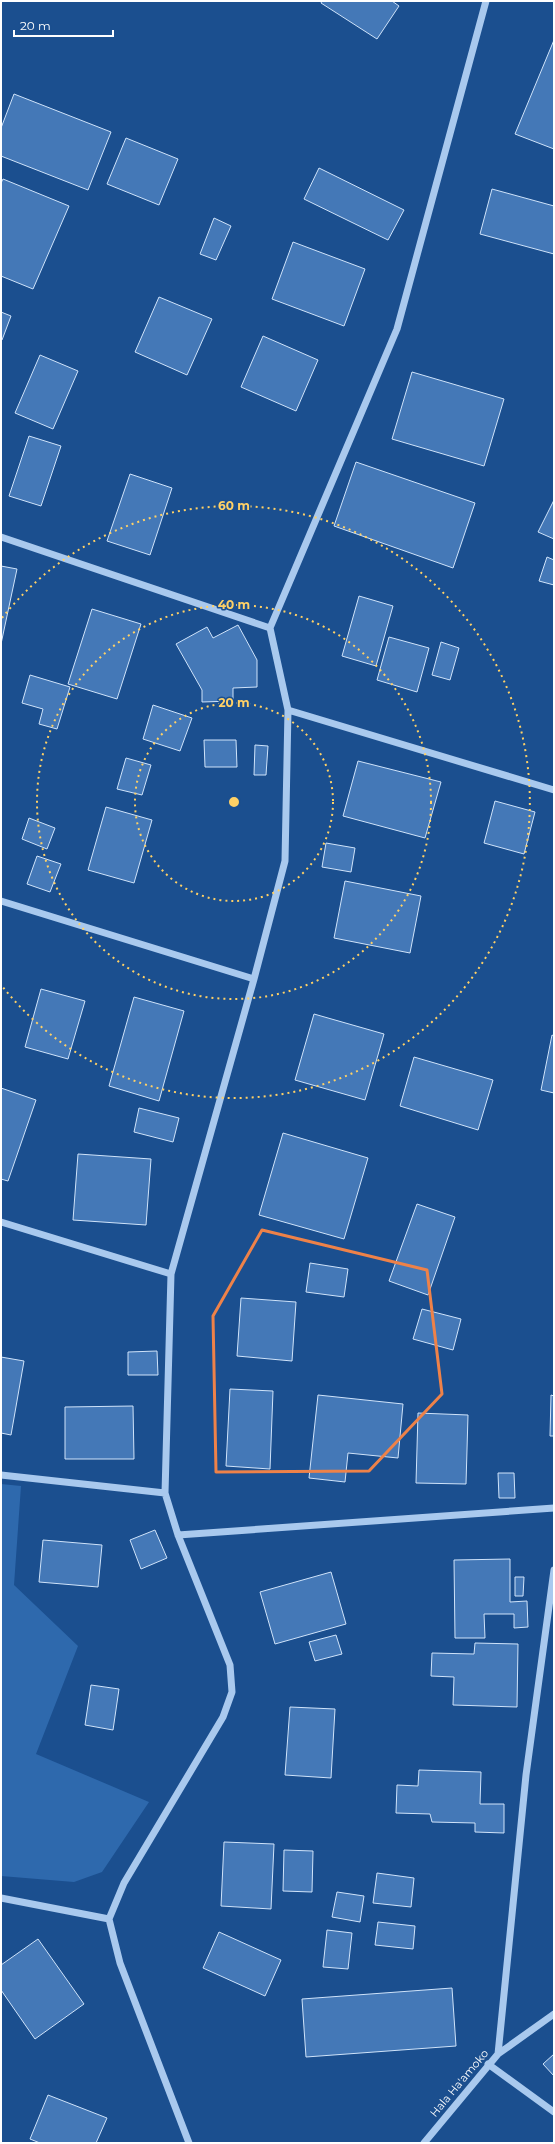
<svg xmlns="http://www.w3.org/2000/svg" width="555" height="2144" font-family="Montserrat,sans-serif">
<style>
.green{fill:#2e69ad}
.building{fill:#4478b7;stroke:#cfe3fa}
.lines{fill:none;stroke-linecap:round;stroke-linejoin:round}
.minor{stroke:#a9c9ee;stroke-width:7}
.marked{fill:none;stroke:#ee8249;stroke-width:3;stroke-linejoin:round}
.ring{fill:none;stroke:#ffd166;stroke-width:2;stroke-dasharray:2 4}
.labels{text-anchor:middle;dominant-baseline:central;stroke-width:3;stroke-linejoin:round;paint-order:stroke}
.street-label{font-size:11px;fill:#fff;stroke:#1b4f8f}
.centre{fill:#ffd166;stroke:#1b4f8f;stroke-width:2}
.ring-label{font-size:12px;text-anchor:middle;font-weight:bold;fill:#ffd166;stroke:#1b4f8f;stroke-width:3;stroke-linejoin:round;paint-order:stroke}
</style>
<rect width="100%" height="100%" fill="#1b4f8f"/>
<path class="green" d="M1,1484L21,1486L14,1585L78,1646L36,1754L149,1802L102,1872L74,1882L1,1876Z"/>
<path class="building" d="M322,1H392L399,6L377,39L321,3Z
M554,40V149L515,134Z
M14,94L111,132L88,190L1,156V128Z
M126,138L178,159L159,205L107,184Z
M319,168L404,210L388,240L304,199Z
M3,179L69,206L33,289L1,276V183Z
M492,189L554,206V254L480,234Z
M214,218L231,226L216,260L200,254Z
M293,242L365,269L344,326L272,299Z
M159,297L212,319L187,375L135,352Z
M1,312L11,316L2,340L1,339Z
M263,336L318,360L296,411L241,387Z
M40,355L78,371L53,429L15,413Z
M412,372L504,399L484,466L392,439Z
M29,436L61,446L41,506L9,496Z
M356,462L475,503L453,568L334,526Z
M130,474L172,488L150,555L107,541Z
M554,500V539L538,532Z
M547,557L554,560V585L539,581Z
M1,566L17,569L1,644Z
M359,596L393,606L376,666L342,656Z
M92,609L141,624L117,699L68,684Z
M238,625L257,660V687L233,688V701L202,702V690L176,644L207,627L213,638Z
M389,637L429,648L417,692L377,680Z
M441,642L459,648L450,680L432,675Z
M30,675L70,687L57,729L39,724L43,709L22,703Z
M153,705L192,718L180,751L143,739Z
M204,740H236L237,767H205Z
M255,745L268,746L266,775H254Z
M126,758L151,765L142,795L117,789Z
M358,761L441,782L425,838L343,816Z
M495,801L535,812L524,854L484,843Z
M106,807L152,820L134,883L88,870Z
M29,818L55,828L47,849L22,839Z
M326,843L355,848L351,872L322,867Z
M37,856L61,864L50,892L27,884Z
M345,881L421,896L410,953L334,938Z
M41,989L85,1001L68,1059L25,1047Z
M134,997L184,1011L159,1101L109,1086Z
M314,1014L384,1034L365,1100L295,1080Z
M552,1035L554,1036V1093L541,1090Z
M414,1057L493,1080L478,1130L400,1106Z
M1,1088L36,1100L8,1181L1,1179Z
M139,1108L179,1118L173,1142L134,1132Z
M283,1133L368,1158L344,1239L259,1215Z
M78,1154L151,1159L146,1225L73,1220Z
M417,1204L455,1217L428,1295L389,1281Z
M310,1263L348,1269L344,1297L306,1292Z
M241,1298L296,1302L292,1361L237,1356Z
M422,1309L461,1319L453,1350L413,1339Z
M157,1351L158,1375H128V1352Z
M1,1357L24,1361L11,1435L1,1433Z
M230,1389L273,1391L270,1469L226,1466Z
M318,1395L403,1404L398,1458L348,1453L345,1482L309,1478Z
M551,1395L554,1396V1436H550Z
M133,1406L134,1459H65V1407Z
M418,1413L468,1415L466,1484L416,1483Z
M498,1473H514L515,1498H499Z
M155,1530L167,1558L141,1569L130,1540Z
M43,1540L102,1545L98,1587L39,1582Z
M510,1559V1602L527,1601L528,1627L514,1628V1614H484L485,1638H455L454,1560Z
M331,1572L346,1624L275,1644L260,1592Z
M515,1577H524L523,1596H515Z
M336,1635L342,1654L315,1661L309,1642Z
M475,1643L518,1644L517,1707L453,1705L454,1677L431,1676L432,1653L474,1654Z
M91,1685L119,1689L113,1730L85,1725Z
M290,1707L335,1709L331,1778L285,1775Z
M419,1770L481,1772L480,1804H504V1833L475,1832V1823L432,1822L430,1814L396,1813L397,1785L418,1786Z
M224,1842L274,1844L271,1909L221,1906Z
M284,1850L313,1851L312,1892L283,1891Z
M377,1873L414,1878L411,1907L373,1903Z
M337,1892L364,1896L360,1922L332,1917Z
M378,1922L415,1926L413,1949L375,1945Z
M327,1930L352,1933L348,1969L323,1967Z
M219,1932L281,1960L265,1996L203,1968Z
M38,1939L84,2004L35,2039L1,1990V1965Z
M452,1988L456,2046L306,2057L302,1999Z
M554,2054V2076L543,2064Z
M48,2095L107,2118L96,2143H40L30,2139Z"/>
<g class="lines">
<path class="minor" d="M1,537L270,628
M288,710L554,790
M1,901L254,979
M1,1222L171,1274
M1,1475L165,1493
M178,1535L554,1508
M1,1898L109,1919
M498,2054L526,1775L554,1570
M488,2064L554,2112
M189,2143L120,1963L109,1919L124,1883L223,1717L232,1692L230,1665L178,1535L165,1493L171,1274L254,979L285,861L288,710L270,628L397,329L486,1
M424,2143L498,2054L554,2014"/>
</g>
<path class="marked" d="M262,1230L427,1270L442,1394L369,1471L216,1472L213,1316Z"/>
<g class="ring">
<circle cx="234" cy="802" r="99"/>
<circle cx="234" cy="802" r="197"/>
<path d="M2 618A296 296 0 1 1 2 986"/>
</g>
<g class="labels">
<g class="street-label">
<text transform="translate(459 2083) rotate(-50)">Hala Ha'amoko</text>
</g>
</g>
<circle cx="234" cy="802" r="6" class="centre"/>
<g class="ring-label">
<text x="234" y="510">60 m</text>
<text x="234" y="609">40 m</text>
<text x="234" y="707">20 m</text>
</g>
<rect width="555" height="2144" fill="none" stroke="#ffffff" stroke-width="4"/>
<path d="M14 30v6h99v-6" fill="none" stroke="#ffffff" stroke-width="2"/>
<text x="20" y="30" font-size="12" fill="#ffffff" stroke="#1b4f8f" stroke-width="3" paint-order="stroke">20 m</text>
</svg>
